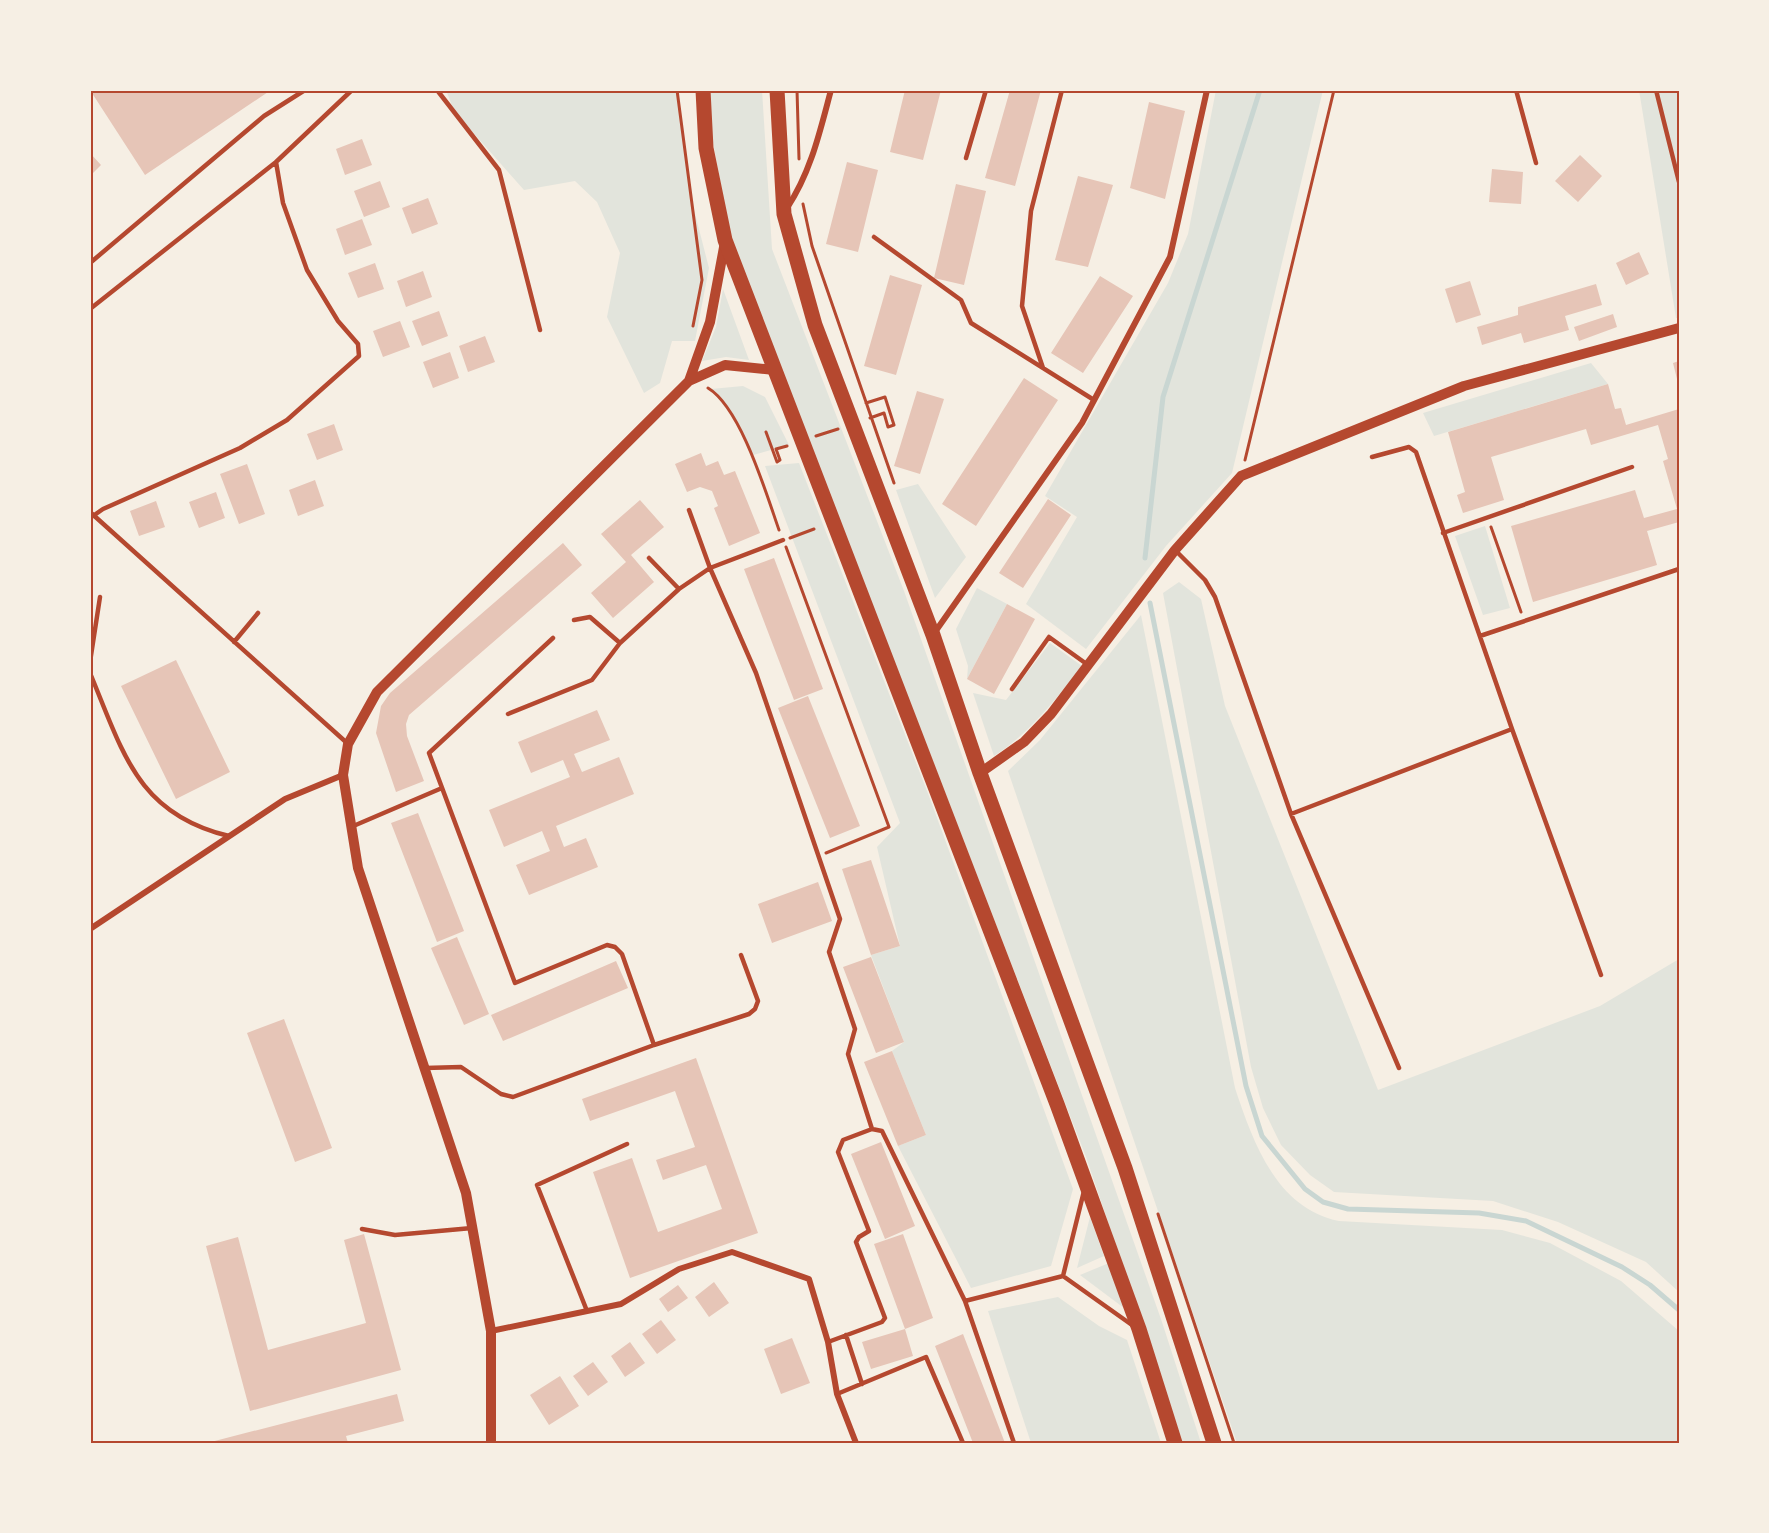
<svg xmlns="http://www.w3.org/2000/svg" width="1769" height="1533" font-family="'PT Sans Narrow',sans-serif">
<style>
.green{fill:#e2e4dc}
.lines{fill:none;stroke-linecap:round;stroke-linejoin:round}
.stream{stroke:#c9d6d2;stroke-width:5}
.building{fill:#e6c5b7}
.path{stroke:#b5482f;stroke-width:3}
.service{stroke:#b5482f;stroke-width:4.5}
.minor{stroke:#b5482f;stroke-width:6}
.tertiary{stroke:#b5482f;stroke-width:10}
.primary{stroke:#b5482f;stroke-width:15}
.neatline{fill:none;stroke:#b5482f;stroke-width:2}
</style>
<rect width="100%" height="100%" fill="#f6efe4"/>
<path class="green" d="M446,90H677L692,202L709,268L695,341H672L660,383L644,393L607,317L620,253L597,202L575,181L524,190L454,111Z
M710,90H762L772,249L904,591L1162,1322L1201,1443H1183L1086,1157L731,239L712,137Z
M1216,90H1323L1232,473L1166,546L1086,649L1026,604L1077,517L1045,496L1168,283L1188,234Z
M1639,90H1679V318H1676Z
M723,289L749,360L726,357L702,361L716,327Z
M1591,363L1608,384L1434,436L1423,413Z
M743,386L765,397L789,445L753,455L731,415L711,389Z
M799,463L929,796L1073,1189L1051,1266L971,1288L898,1146L926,1135L892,1051L904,1042L871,955L900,946L877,847L900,823L765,466Z
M918,484L966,557L935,598L896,490Z
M1485,526L1510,608L1483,615L1455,536Z
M1179,582L1201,599L1225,706L1378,1090L1600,1006L1679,959V1292L1646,1262L1558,1222L1493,1201L1334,1192L1310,1175L1281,1145L1263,1108L1251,1067L1163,593Z
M977,588L1007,604L967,679L968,666L956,629Z
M1141,615L1235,1088C1253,1142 1276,1208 1339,1221L1502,1230L1550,1243L1621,1281L1679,1331V1443H1237L1008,771L1040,740Z
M1050,643L1082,666C1056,699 1030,733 994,756L973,693L1006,700Z
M1090,1217L1104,1256L1077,1268Z
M1109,1263L1124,1308L1080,1275Z
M1058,1297L1099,1326L1127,1340L1161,1443H1031L988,1311Z"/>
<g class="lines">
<path class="stream" d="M1145,558L1163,397L1260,90
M1150,603L1246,1086L1262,1136L1305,1189L1323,1202L1348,1209L1479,1213L1526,1221L1622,1267L1650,1285L1679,1310"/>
</g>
<path class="building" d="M90,90H271L145,175Z
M905,90H941L923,160L890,152Z
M1010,90H1041L1015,186L985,178Z
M1149,102L1185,111L1165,199L1130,188Z
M362,139L372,165L345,175L336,149Z
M90,153L101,165L90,176Z
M1580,155L1602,176L1578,202L1555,181Z
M847,162L878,170L858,252L826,244Z
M1492,169L1523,172L1521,204L1489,202Z
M1078,176L1113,185L1088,267L1055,260Z
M380,181L390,207L364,217L354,191Z
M956,184L986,191L964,285L934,278Z
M428,198L438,224L412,234L402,208Z
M362,219L372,245L345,255L336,229Z
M1639,252L1649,274L1626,285L1616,263Z
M375,263L384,289L358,298L348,273Z
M423,271L432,297L406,307L397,281Z
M890,275L922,285L896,375L864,366Z
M1100,276L1133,296L1083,373L1051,353Z
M1470,281L1481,315L1456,323L1445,289Z
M1596,284L1602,305L1565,316L1569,330L1524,343L1521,333L1482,345L1477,327L1518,315V307Z
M439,311L448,336L422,346L412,321Z
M1613,314L1617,327L1579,341L1574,327Z
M400,321L410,347L383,357L373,331Z
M485,336L495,362L468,372L459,346Z
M450,352L459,378L433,388L423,362Z
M1679,361V383H1678L1673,363Z
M1024,378L1058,400L976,526L942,504Z
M1608,384L1615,409L1621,408L1626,425L1679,409V522L1647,531L1657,565L1533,602L1511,526L1635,490L1644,518L1677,509L1663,461L1668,459L1658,425L1591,445L1586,429L1491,457L1504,500L1463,513L1457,495L1465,492L1448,432Z
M917,391L944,399L920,474L894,466Z
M334,424L343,450L317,460L307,434Z
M701,453L706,466L718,461L724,475L735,471L760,533L729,546L714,508L718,506L712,491L700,487L687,492L675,464Z
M247,464L265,514L239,524L220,474Z
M315,480L324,506L298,516L289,490Z
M216,492L225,518L199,528L189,502Z
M1048,499L1071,515L1023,588L999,573Z
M640,500L664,527L631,555L654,582L613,618L591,593L626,562L601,534Z
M156,501L165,527L139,536L130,511Z
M563,543L582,565L409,715L406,724L407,736L424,781L396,792L376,733L381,706L390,693Z
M774,558L823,689L794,700L744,569Z
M1007,604L1035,619L994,694L967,679Z
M176,660L230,772L176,799L121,686Z
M808,696L860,826L830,838L778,708Z
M597,710L610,740L574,754L582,772L619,757L634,794L556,826L564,847L586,838L598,867L529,895L516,865L550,851L542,831L504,847L489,810L570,777L563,760L531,773L518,742Z
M418,813L464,931L437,942L391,823Z
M871,860L900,946L871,955L842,869Z
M818,882L832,921L772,943L758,904Z
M457,937L489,1014L464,1025L431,948Z
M871,957L904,1042L876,1053L843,967Z
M616,961L628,988L503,1041L491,1015Z
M284,1019L332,1148L295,1162L247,1033Z
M892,1051L926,1135L898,1146L864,1062Z
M696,1058L758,1233L630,1278L593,1172L632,1158L658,1232L722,1209L706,1165L663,1180L656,1160L695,1147L675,1091L590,1121L582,1099Z
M881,1142L915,1226L885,1239L851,1154Z
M364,1234L401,1370L250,1411L206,1246L238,1237L268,1350L366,1323L344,1240Z
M903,1234L933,1318L905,1329L874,1244Z
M714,1282L729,1303L709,1317L695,1297Z
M678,1285L688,1298L668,1312L659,1299Z
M661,1320L676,1340L657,1354L642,1334Z
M905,1329L913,1356L871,1369L862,1342Z
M963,1334L1005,1443H973L935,1346Z
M792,1338L810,1383L781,1394L764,1349Z
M630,1342L645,1363L625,1377L611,1356Z
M593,1362L608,1382L588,1396L573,1376Z
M560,1376L579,1406L549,1425L530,1395Z
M397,1394L404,1421L346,1436L348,1443H207Z"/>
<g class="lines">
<path class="path" d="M677,90L702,280L693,326
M797,90L799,159
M803,204L812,246L894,483
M708,388C741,408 766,493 779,530
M866,403L885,397L894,425L888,427L884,413L870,418
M766,432L777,462L780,460L776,449L787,446
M816,436L838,429
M1245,460L1334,90
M1491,527L1521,612
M790,538L814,529
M786,547L889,827L826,853
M1158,1214L1234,1443"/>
<path class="service" d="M437,90L499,170L540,330
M1516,90L1536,163
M1656,90L1679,182
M966,158L986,90
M874,237L961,300L971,323L1094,400
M90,263L264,116L305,90
M90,309L276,162
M1043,368L1022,306L1031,211L1062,90
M689,510L710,568L756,673L840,919L829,952L855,1029L848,1054L872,1129L882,1131L965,1301L1014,1443
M90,512L347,743
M93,516L103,509L240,448L287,420L359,356L358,344L338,321L307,270L283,203L276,162L352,90
M1443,533L1632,467
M1175,550L1205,580L1215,597L1291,814L1399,1068
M649,558L679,589
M574,620L590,617L620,643L679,589L710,568L783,540
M1480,636L1679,569
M553,638L429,753L515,983L607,945L615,947L622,954L654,1045
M234,642L258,613
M90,662L100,597
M90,673C123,752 137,814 229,836
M1012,689L1049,637L1088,665
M508,714L592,680L620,643
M1512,729L1601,975
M1291,814L1512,729L1416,452L1409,447L1372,457
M351,827L442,788
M425,1068L461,1067L501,1094L513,1097L654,1045L749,1014L755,1009L758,1001L741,955
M362,1229L395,1235L472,1228
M1063,1276L1084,1191
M965,1301L1063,1276L1132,1325
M587,1311L537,1185L627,1144
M846,1335L862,1384
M828,1342L882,1322L885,1318L856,1242L859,1237L869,1231L838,1152L843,1140L872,1129
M837,1394L926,1357L963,1443"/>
<path class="minor" d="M787,208C811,172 820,131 831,90
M935,632L1082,423L1170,257L1207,90
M90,929L285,799L343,775
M491,1331L621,1304L679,1269L732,1252L809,1279L828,1342L837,1394L856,1443"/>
<path class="tertiary" d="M689,381L710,322L725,242
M980,773L1024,742L1051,714L1175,550L1241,476L1464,386L1679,328
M491,1443V1331L466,1193L358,868L343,775L348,744L377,692L689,381L725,365L775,370"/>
<path class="primary" d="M703,90L706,148L725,240L1057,1104L1139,1329L1175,1443
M777,90L784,214L815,325L933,635L980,773L1125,1168L1214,1443"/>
</g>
<rect width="1769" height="1533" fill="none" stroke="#f6efe4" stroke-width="183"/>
<rect x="92" y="92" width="1586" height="1350" class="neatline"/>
</svg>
